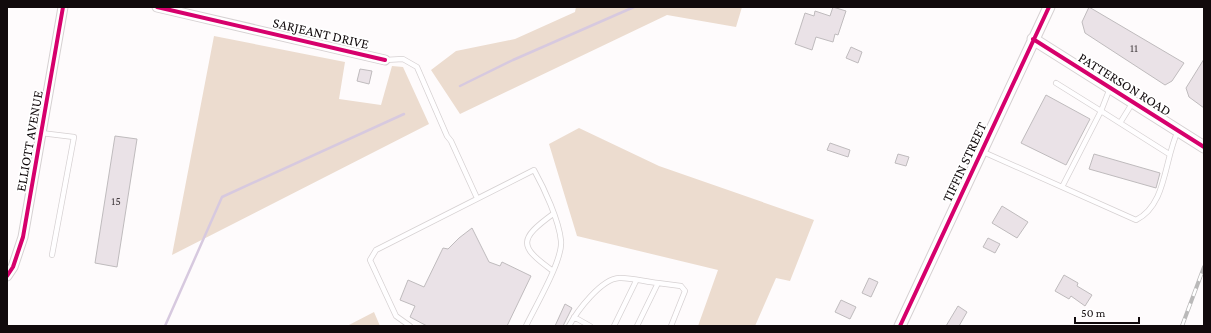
<svg xmlns="http://www.w3.org/2000/svg" width="1211" height="333" font-family="'Crimson Pro',serif">
<style>
.green{fill:#ecdccf}
.lines{fill:none;stroke-linecap:round;stroke-linejoin:round}
.stream{stroke:#d7c9df;stroke-width:2.5}
.building{fill:#eae2e7;stroke:#bfbbbd}
.service-casing{stroke:#d6d1d2;stroke-width:6}
.minor-casing{stroke:#d6d1d2;stroke-width:11}
.tertiary-casing{stroke:#d6d1d2;stroke-width:13}
.service{stroke:#fffeff;stroke-width:4.5}
.minor{stroke:#fffeff;stroke-width:9}
.tertiary{stroke:#fffeff;stroke-width:11}
.rail-casing{stroke:#bab9b9;stroke-width:4}
.rail{stroke:#fff;stroke-width:2.5;stroke-dasharray:8;stroke-linecap:butt}
.cycleway-casing{stroke:#fff;stroke-width:6}
.cycleway{stroke:#d6006c;stroke-width:4}
.labels{text-anchor:middle;dominant-baseline:central;stroke-width:3.5;stroke-linejoin:round;paint-order:stroke}
.number-label{font-size:12px;fill:#474043}
.street-label{font-size:14px;fill:#110a0c;stroke:#fff}
</style>
<rect width="100%" height="100%" fill="#fefbfc"/>
<path class="green" d="M576,7H742L736,27L667,15L460,114L431,70L456,51L515,39L575,12Z
M214,36L345,62L339,99L381,105L392,66L403,67L429,124L172,255Z
M579,128L659,166L814,220L790,281L776,278L755,326H698L718,270L577,236L549,144Z
M374,312L380,326H347Z"/>
<g class="lines">
<path class="stream" d="M460,86L513,60L634,7
M165,326L222,197L404,114"/>
</g>
<path class="building" d="M833,7L846,11L838,35L835,34L833,42L816,37L812,50L795,44L805,13L814,16L815,11L830,16Z
M1089,7L1184,63L1172,81L1165,85L1085,33L1082,22Z
M851,47L862,52L858,63L846,58Z
M1204,59V108L1189,97L1186,88Z
M360,69L372,71L369,84L357,81Z
M1046,95L1090,119L1066,165L1021,143Z
M115,136L137,139L117,267L95,263Z
M830,143L850,150L848,157L827,150Z
M898,154L909,157L906,166L895,163Z
M1094,154L1160,173L1156,188L1089,169Z
M1002,206L1028,222L1017,238L992,223Z
M472,228L489,262L500,266L502,262L531,276L507,326H427L410,317L415,306L400,300L408,280L424,287L443,248L448,249L459,238Z
M988,238L1000,244L995,253L983,247Z
M1064,275L1078,283L1077,286L1092,295L1085,306L1071,296L1069,299L1055,291Z
M869,278L878,282L871,297L862,293Z
M841,300L856,307L850,319L835,312Z
M565,304L572,308L563,326H555Z
M958,306L967,312L959,326H946Z"/>
<g class="lines">
<defs>
<path id="service" d="M385,60L403,59L417,67L447,136L451,141L477,198
M1056,83L1101,111L1062,187
M1110,88L1101,111L1169,154
M1120,123L1133,102
M41,133L74,137L52,255
M981,151L1136,220C1167,205 1164,159 1178,131
M553,271C518,246 519,239 553,214
M574,317L590,326
M410,326L396,316L370,260L376,250L534,170C544,188 559,220 561,241C563,260 535,307 526,326
M569,326C577,311 601,279 619,278C628,277 647,282 658,283
M614,326L636,281
M637,326L658,283L681,286L685,291L671,326"/>
<path id="minor" d="M157,7L385,60
M7,276L13,267L23,237L63,7"/>
<path id="tertiary" d="M1033,39L1204,147
M900,326L1049,7"/>
</defs>
<use href="#service" class="service-casing"/>
<use href="#minor" class="minor-casing"/>
<use href="#tertiary" class="tertiary-casing"/>
<use href="#service" class="service"/>
<use href="#minor" class="minor"/>
<use href="#tertiary" class="tertiary"/>
<defs>
<path id="rail" d="M1182,326L1204,267"/>
</defs>
<use href="#rail" class="rail-casing"/>
<use href="#rail" class="rail"/>
<defs>
<path id="cycleway" d="M157,7L385,60
M1033,39L1204,147
M7,276L13,267L23,237L63,7
M900,326L1049,7"/>
</defs>
<use href="#cycleway" class="cycleway-casing"/>
<use href="#cycleway" class="cycleway"/>
</g>
<g class="labels">
<g class="number-label">
<text x="1134" y="48">11</text>
<text x="116" y="201">15</text>
</g>
<g class="street-label">
<text transform="translate(321 33) rotate(13)">SARJEANT DRIVE</text>
<text transform="translate(1125 84) rotate(32)">PATTERSON ROAD</text>
<text transform="translate(29 141) rotate(-80)">ELLIOTT AVENUE</text>
<text transform="translate(964 162) rotate(-65)">TIFFIN STREET</text>
</g>
</g>
<rect width="1211" height="333" fill="none" stroke="#110a0c" stroke-width="16"/>
<path d="M1075 317v6h64v-6" fill="none" stroke="#110a0c" stroke-width="2"/>
<text x="1081" y="317" font-size="12" fill="#110a0c" stroke="#ffffff" stroke-width="3" paint-order="stroke">50 m</text>
</svg>
